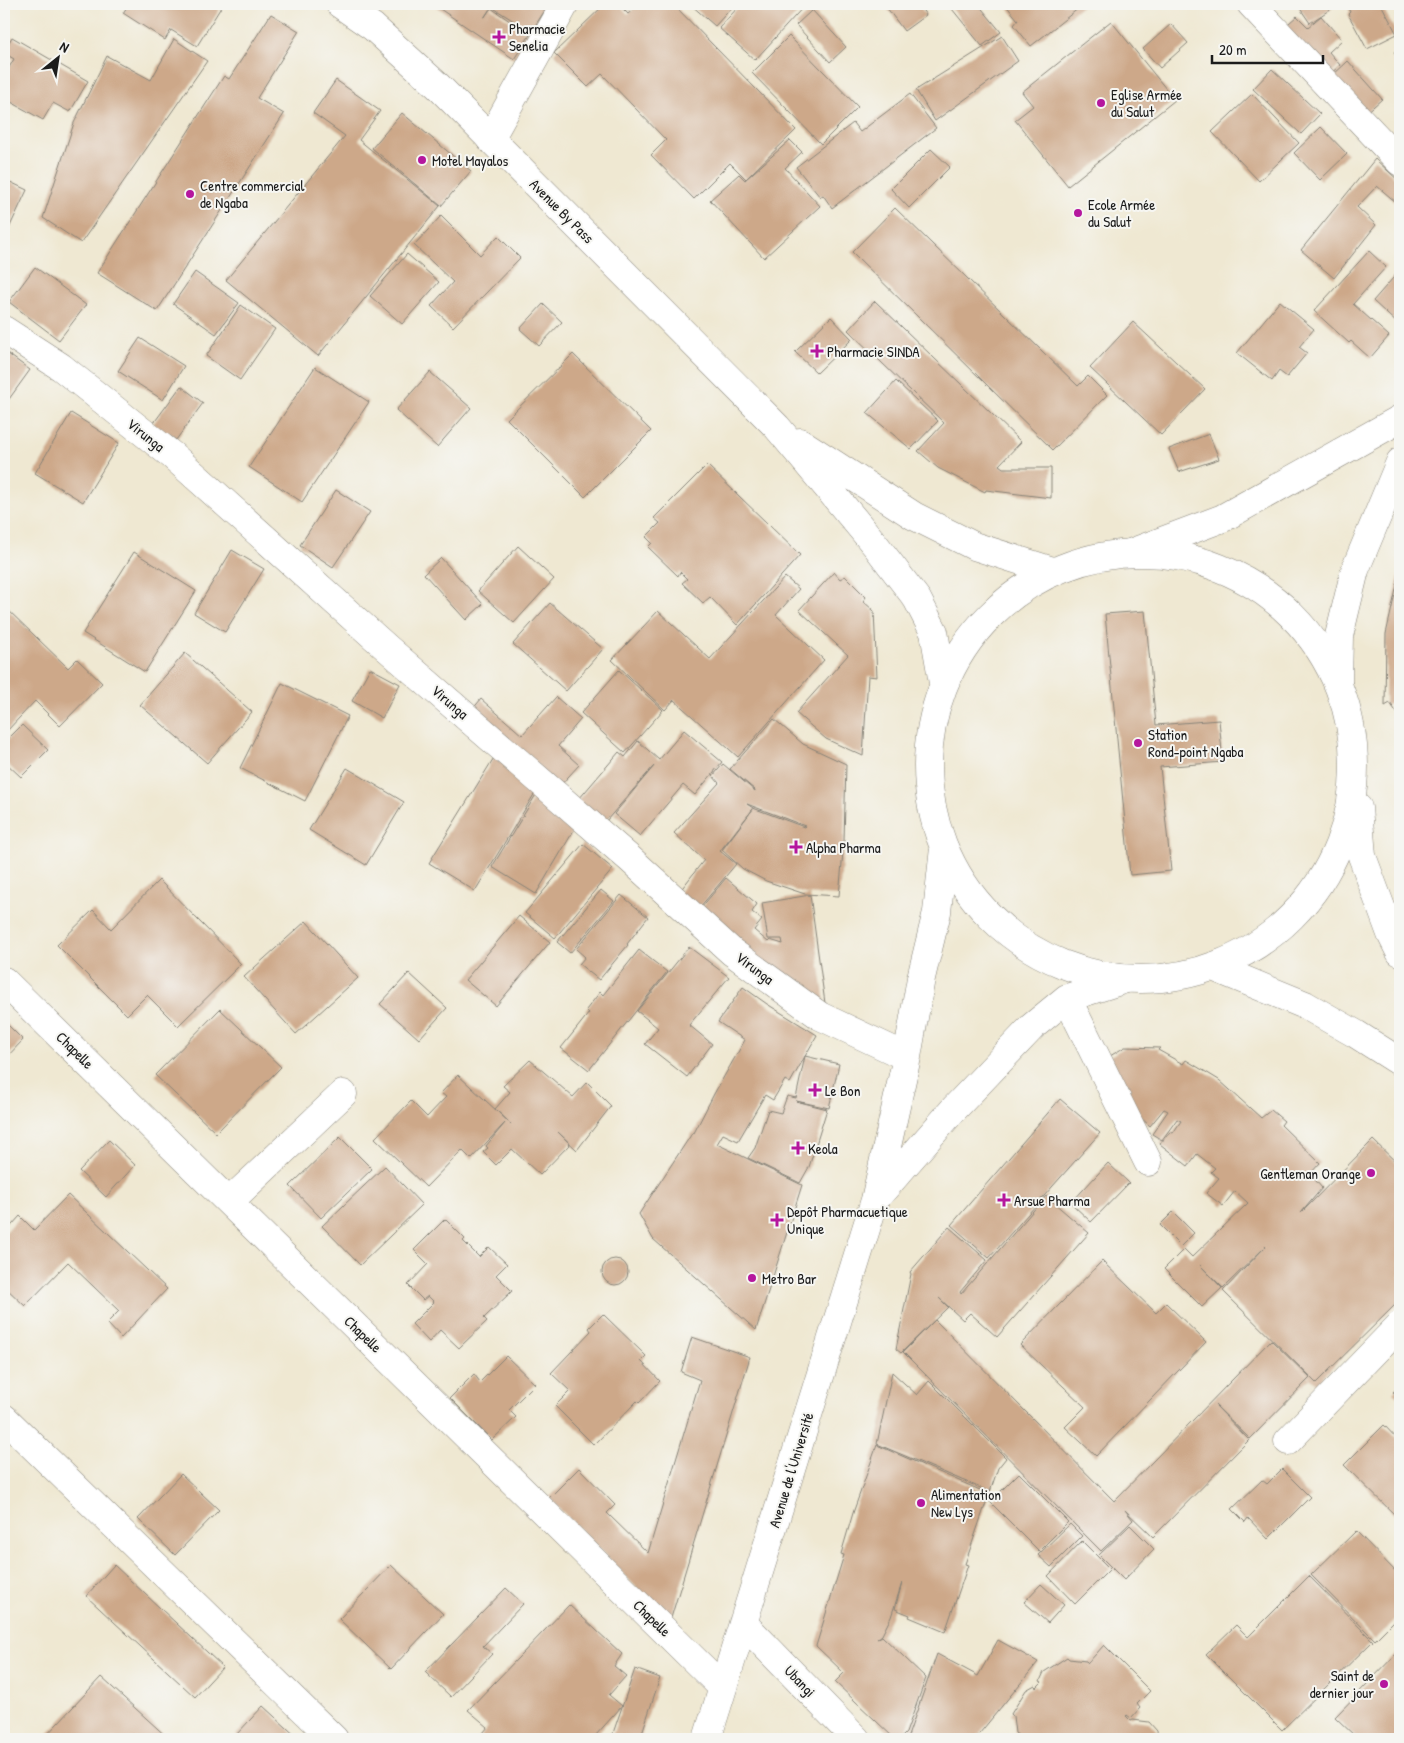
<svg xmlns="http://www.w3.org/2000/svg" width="1404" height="1743" font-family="'Patrick Hand',sans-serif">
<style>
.building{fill:#cda889;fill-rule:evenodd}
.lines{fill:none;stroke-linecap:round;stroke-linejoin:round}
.minor-casing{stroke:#868277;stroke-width:29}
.major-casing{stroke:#868277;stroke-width:29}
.highway-casing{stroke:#868277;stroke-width:29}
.minor{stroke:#fff;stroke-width:28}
.major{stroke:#fff;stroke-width:28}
.highway{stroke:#fff;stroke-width:28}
.poi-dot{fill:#b5179e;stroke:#f6f6f2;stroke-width:2}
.labels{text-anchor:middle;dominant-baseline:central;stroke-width:4;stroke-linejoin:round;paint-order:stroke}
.poi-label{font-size:15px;fill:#1c1c1c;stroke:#f6f6f2;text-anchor:start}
.street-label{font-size:15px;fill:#1c1c1c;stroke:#f6f6f2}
</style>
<rect width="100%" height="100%" fill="#f6f6f2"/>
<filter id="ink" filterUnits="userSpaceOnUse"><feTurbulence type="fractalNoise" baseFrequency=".02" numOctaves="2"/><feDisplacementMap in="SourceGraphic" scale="10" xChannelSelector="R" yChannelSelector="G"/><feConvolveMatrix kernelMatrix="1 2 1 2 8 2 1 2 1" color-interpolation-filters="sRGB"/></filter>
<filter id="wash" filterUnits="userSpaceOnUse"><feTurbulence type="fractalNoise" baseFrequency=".0096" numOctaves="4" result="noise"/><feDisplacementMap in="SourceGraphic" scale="20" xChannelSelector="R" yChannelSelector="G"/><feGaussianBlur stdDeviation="1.12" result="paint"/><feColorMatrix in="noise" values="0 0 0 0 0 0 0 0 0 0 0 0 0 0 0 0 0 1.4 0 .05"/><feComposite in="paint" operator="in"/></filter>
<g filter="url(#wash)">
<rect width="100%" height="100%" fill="#efe8d2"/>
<g id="blocks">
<path class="building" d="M129,4H223L197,46L171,30L165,40L123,13Z
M439,4H493L484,18L491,8L530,35L514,59L437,7Z
M494,4H549L531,32L492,7Z
M605,4H618L628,14L639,4H673L796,130L746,179L730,163L694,199L651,155L666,140L602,74L588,87L554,53Z
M620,4H635L627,11Z
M690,4H735L715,26Z
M741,4H806L755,60L719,28Z
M884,4H918L926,15L904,31Z
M948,4H978L1001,32L982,46Z
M1005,4H1036L1037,6L1040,4H1084L1031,46L1014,25L1018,20Z
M1297,4H1338L1310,23Z
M1346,4H1381L1397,34L1367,49L1348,14L1350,12Z
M812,10L846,47L830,62L796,25Z
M271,14L299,31L257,98L284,114L157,311L97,273L224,76L229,79Z
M1297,16L1308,27L1321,16L1342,40L1329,52L1340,65L1325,79L1281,30Z
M1111,21L1175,100L1068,186L1015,120L1033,106L1022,92Z
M1171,24L1188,43L1160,68L1143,49Z
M789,36L858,107L821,144L752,73Z
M1002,36L1018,61L935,121L916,90Z
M12,37L88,81L70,112L53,103L43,120L4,98V76L14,59L4,53V51Z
M174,39L207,61L81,243L43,218L74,123L107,56L151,80Z
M1400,46V59L1394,52Z
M1348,61L1382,99L1365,114L1331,77Z
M1272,69L1320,114L1301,134L1253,89Z
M336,80L380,111L359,140L440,206L318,356L226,280L345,136L313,113Z
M910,94L936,128L832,208L823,195L820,197L796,167L853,123L860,132Z
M1252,94L1299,143L1259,181L1212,132Z
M402,113L471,171L441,206L372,148Z
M1321,127L1347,154L1320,180L1294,153Z
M790,140L802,152L785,168L820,206L764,258L710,200L739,174L745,180Z
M931,149L950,167L909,208L891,189Z
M1375,159L1400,182V200L1397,203L1377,186L1357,207L1376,225L1334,278L1301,250Z
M4,179L27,190L4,239Z
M895,208L1078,386L1088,376L1107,395L1053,450L852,252Z
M441,216L480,255L498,236L520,258L453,327L431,306L453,282L414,245Z
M1369,251L1386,267L1353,304L1389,336L1370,358L1351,341L1349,343L1314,311Z
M407,254L439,282L402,324L370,296Z
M35,267L86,305L59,340L9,302Z
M1400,270V326L1373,301Z
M195,272L239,303L216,334L173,304Z
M875,301L1021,442L999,465L1003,468H1051V498L986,490L985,492L938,468L918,451L944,423L848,330Z
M1280,301L1314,329L1299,347L1307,353L1287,377L1279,371L1272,381L1237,353Z
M543,304L562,322L539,346L520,329Z
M241,305L275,329L240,380L206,356Z
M831,317L852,339L817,373L795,352Z
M1133,322L1205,389L1161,435L1090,368Z
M140,338L184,366L163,400L118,371Z
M4,351L30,370L4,406Z
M573,354L651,431L585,497L507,419Z
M315,367L369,402L302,502L249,467Z
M430,372L471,408L437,447L396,410Z
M896,381L938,421L911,449L867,413Z
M181,386L203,403L176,440L153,424Z
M71,413L119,443L83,502L35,473Z
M1209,434L1219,459L1179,472L1169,449Z
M707,465L800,555L737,625L710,597L703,603L682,583L687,579L680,572L678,576L648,547L652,543L646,537L660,523L654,518Z
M336,490L370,512L333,567L300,545Z
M518,546L554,579L514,623L478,591Z
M232,550L264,569L225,632L194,613Z
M134,552L196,591L145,672L83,633Z
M441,558L483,604L466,620L424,574Z
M834,572L840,579L845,576L866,597L863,601L874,611L877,677L868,676L863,756L826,739L796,713L848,655L799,610Z
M1399,576H1400V717L1390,703L1385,706L1386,634Z
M785,577L799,589L776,615L824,660L738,757L674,700L665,710L612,660L658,611L710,659Z
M550,603L603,649L566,691L513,644Z
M4,606L68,668L77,659L102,683L60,726L35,701L6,732L4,729Z
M1145,611L1156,725L1219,720L1223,762L1160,767L1171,871L1130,875L1105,614Z
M185,653L252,712L207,763L140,705Z
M370,668L400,684L382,718L352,701Z
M619,670L663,710L625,753L581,713Z
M282,683L348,716L305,801L240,768Z
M556,697L581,719L558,746L579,765L558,788L468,715L481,699L522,735Z
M774,719L803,744L846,764L844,841L839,896L805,894L766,881L743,869L722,850L753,809L720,851L736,864L695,913L676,896L704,860L674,833L719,783L713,776L723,764L755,791V790L730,769ZM747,804L805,826L804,827L753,808Z
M22,725L48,750L21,777L4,761V743Z
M684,730L722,762L695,795L683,785L640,836L614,814L654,766L599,829L573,806L619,752L625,757L638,741L659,760Z
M495,756L541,783L475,891L429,863Z
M347,768L404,802L366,865L309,830Z
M537,793L580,820L536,894L492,867Z
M583,844L613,869L555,938L525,913Z
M726,878L757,904L752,912L762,920L754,930L768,942L770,940L783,944L782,939H768L762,903L810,895L825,1003L806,1001L696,914Z
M159,880L241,964L178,1026L147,995L127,1015L57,945L93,910L111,929Z
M601,890L614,901L570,953L557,942Z
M621,895L648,917L627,944L628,945L599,980L579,964L585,957L576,949Z
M519,916L550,942L496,1006L465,980Z
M306,921L358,978L296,1034L244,977Z
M689,947L729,977L689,1025L712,1044L687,1077L645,1044L658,1028L637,1011Z
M639,950L667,972L589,1070L561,1048L589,1013L586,1010L600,992L603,995Z
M409,973L447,1008L419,1039L380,1004Z
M743,987L767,1004L817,1035L790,1083L785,1080L773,1100L765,1095L738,1141L723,1134L717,1144L802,1185L756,1330L653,1239L639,1214L693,1132L694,1133L714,1094L745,1040L718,1022Z
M220,1009L281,1067L216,1133L155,1075Z
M4,1021L23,1040L4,1060Z
M1125,1047L1160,1048L1158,1050L1183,1064L1186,1060L1219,1080L1261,1118L1271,1110L1284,1121L1281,1125L1320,1163L1310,1174L1322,1188L1301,1213L1373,1140L1400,1166V1300L1316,1383L1223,1291L1266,1246L1223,1288L1200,1265L1222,1288L1202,1307L1164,1269L1184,1249L1192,1257L1248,1203L1235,1191L1223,1206L1206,1193L1219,1178L1211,1172L1215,1168L1197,1154L1188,1166L1160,1144L1170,1132L1173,1133L1181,1121L1177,1119L1162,1140L1152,1134L1168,1111L1164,1109L1150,1126L1120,1099L1110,1056Z
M805,1056L839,1064L829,1108L796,1101L827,1109L809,1167L800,1183L748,1158L755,1148L768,1110L781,1113L787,1096L796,1098Z
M530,1060L573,1097L587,1082L611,1106L577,1150L558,1132L570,1144L540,1175L512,1149L496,1165L483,1152L488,1148L486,1146L505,1123L471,1159L462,1150L426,1187L375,1138L411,1101L427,1117L446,1097L441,1093L458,1075L511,1124L495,1109L510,1092L503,1086Z
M1060,1099L1100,1133L989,1258L951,1225Z
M340,1137L372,1169L321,1218L290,1186Z
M109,1140L135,1165L106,1197L79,1171Z
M1108,1163L1129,1183L1091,1222L1071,1203Z
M385,1166L422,1205L360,1265L322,1226Z
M68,1195L167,1289L121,1338L107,1323L119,1311L68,1262L25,1306L4,1286V1234L20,1216L34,1230Z
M1046,1196L1089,1233L997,1337L970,1313L963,1320L939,1298L948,1307L901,1353L896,1349L911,1274L910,1272L949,1227L987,1260L960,1292L961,1294Z
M1173,1212L1194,1233L1181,1246L1160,1225Z
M445,1219L465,1239L463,1241L479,1257L489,1247L507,1264L496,1275L512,1291L484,1318L487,1321L459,1348L440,1330L429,1342L412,1324L434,1302L428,1296L423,1300L408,1285L428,1264L414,1250Z
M602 1272a13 13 0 1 1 26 0a13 13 0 1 1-26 0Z
M1102,1261L1156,1313L1166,1303L1206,1342L1096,1456L1065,1427L1085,1407L1020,1345Z
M603,1314L646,1356L641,1361L660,1381L639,1403L637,1401L594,1445L555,1406L570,1391L551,1373L591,1331L589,1328Z
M935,1320L1114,1501L1271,1340L1310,1378L1250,1439L1215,1405L1249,1440L1153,1537L1125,1510L1133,1520L1101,1551L903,1352Z
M692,1337L750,1357L671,1618L637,1588L549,1498L579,1468L615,1505L607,1513L648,1553L700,1380L681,1372Z
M506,1356L535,1384L509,1410L516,1417L492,1440L450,1398L474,1374L480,1382Z
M892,1372L917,1395L929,1381L1006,1458L998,1468L990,1492L877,1444Z
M1400,1385V1398L1393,1392Z
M1384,1425L1400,1442V1520L1344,1465Z
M877,1445L989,1494L965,1564L968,1565L945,1632L909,1617L910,1615L895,1609L902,1583L891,1617L882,1635L877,1639L882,1636L926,1678L906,1733L900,1739H895L835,1682L844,1673L816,1646L844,1555L841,1554L853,1513Z
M1282,1469L1310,1497L1268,1539L1248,1518L1245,1522L1232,1509L1262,1480L1267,1484Z
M1019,1473L1068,1522L1039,1551L990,1502Z
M181,1474L219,1510L175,1555L138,1519Z
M1070,1524L1082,1536L1051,1567L1038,1555Z
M1130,1525L1154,1549L1124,1580L1099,1555Z
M1356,1531L1400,1576V1615L1375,1640L1311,1575Z
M1082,1541L1110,1569L1075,1604L1048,1576Z
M114,1565L223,1667L195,1697L86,1596Z
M391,1565L443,1614L391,1669L339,1619Z
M1309,1576L1373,1641L1282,1730L1206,1654L1236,1625L1248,1637Z
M1041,1584L1064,1605L1048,1623L1024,1602Z
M506,1588L523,1604L483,1646L492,1654L451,1697L425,1672Z
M569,1605L622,1654L614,1666L626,1676L609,1695L622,1706L595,1736L594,1735L590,1739H565L561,1736L558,1739H478L488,1727L468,1710Z
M998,1640L1038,1662L975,1739H907L937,1654L978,1676Z
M1104,1645L1150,1691L1137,1704L1140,1708L1131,1718L1127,1715L1126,1716L1131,1721L1133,1720L1149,1722L1157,1731L1158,1739H1023L1015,1733L1013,1716L1011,1714L1026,1690L1035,1685L1036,1688L1042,1682L1040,1681L1044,1672L1067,1657L1069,1659L1086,1661L1088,1663Z
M1400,1650V1739H1358L1335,1717Z
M635,1669L660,1678L640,1739H611Z
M101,1677L169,1739H43Z
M263,1706L299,1739H240L236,1735Z"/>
</g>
</g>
<g filter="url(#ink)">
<use href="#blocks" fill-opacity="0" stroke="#868277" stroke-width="1"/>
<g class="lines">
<defs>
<path id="minor" d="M1251,4L1400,162
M490,139L565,4
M4,330L61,367L173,456L387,648L630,859L732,952L820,1016L907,1057
M4,981L723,1688
M1067,998L1148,1162
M877,1197L953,1110L1033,1026L1067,998L1126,979
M229,1202L343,1094
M4,1418L334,1739
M1288,1441L1400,1325
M743,1623L856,1739
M707,1739L875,1200L907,1057L921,978L937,912L944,848"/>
<path id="major" d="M1130,553L1223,518L1400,419
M1338,682L1339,636L1355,570L1400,462"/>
<path id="highway" d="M340,4L373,27L438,86L777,427L877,547L917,599L934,632L943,683
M800,442L914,516L974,546L1053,571
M928 766a213 213 0 1 1 426 0a213 213 0 1 1-426 0Z
M1358,808L1362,856L1391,934L1400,952
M1213,967L1305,1005L1356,1034L1400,1062"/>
</defs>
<use href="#minor" class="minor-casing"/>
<use href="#major" class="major-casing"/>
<use href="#highway" class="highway-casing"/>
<use href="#minor" class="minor"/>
<use href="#major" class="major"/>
<use href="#highway" class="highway"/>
</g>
</g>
<g class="poi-dot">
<path d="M496.5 29.5h5v5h5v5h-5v5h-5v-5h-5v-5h5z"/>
<circle cx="1101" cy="103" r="5"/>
<circle cx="422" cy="160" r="5"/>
<circle cx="190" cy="194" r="5"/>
<circle cx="1078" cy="213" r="5"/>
<path d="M814.5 343.5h5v5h5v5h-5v5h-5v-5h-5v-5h5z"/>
<circle cx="1138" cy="743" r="5"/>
<path d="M793.5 839.5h5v5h5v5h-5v5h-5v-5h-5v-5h5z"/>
<path d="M812.5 1082.5h5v5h5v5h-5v5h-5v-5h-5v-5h5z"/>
<path d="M795.5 1140.5h5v5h5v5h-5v5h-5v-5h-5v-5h5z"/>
<circle cx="1371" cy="1173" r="5"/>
<path d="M1001.5 1192.5h5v5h5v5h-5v5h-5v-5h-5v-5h5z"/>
<path d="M774.5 1212.5h5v5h5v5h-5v5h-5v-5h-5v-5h5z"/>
<circle cx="752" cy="1278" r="5"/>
<circle cx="921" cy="1503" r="5"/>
<circle cx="1384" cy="1684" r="5"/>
</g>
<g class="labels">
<g class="poi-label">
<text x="509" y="28">Pharmacie<tspan x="509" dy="17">Senelia</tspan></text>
<text x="1111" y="94">Eglise Armée<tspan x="1111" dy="17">du Salut</tspan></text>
<text x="432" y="160">Motel Mayalos</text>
<text x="200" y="185">Centre commercial<tspan x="200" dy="17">de Ngaba</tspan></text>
<text x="1088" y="204">Ecole Armée<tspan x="1088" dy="17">du Salut</tspan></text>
<text x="827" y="351">Pharmacie SINDA</text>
<text x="1148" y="734">Station<tspan x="1148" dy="17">Rond-point Ngaba</tspan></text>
<text x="806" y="847">Alpha Pharma</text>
<text x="825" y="1090">Le Bon</text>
<text x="808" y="1148">Keola</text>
<text x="1361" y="1173" text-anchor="end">Gentleman Orange</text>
<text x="1014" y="1200">Arsue Pharma</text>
<text x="787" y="1211">Depôt Pharmacuetique<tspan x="787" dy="17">Unique</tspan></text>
<text x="762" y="1278">Metro Bar</text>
<text x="931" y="1494">Alimentation<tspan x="931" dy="17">New Lys</tspan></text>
<text x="1374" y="1675" text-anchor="end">Saint de<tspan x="1374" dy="17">dernier jour</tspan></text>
</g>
<g class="street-label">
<text transform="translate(562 211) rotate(45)">Avenue By Pass</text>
<text transform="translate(146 435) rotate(39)">Virunga</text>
<text transform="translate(450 702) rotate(41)">Virunga</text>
<text transform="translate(755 968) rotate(37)">Virunga</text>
<text transform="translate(75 1050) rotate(45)">Chapelle</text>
<text transform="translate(363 1334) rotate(44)">Chapelle</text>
<text transform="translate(791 1470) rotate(-73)">Avenue de l'Université</text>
<text transform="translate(652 1618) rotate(44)">Chapelle</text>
<text transform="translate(800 1681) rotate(46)">Ubangi</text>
</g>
</g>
<rect width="1404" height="1743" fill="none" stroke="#f6f6f2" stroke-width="20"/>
<g transform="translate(58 58) rotate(30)" stroke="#f6f6f2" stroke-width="4" paint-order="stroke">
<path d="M0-4L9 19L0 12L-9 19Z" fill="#1c1c1c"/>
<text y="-8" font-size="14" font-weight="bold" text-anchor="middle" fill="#1c1c1c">N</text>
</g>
<path d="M1212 55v8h111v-8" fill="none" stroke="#1c1c1c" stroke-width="2.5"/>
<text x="1219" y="55" font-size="15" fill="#1c1c1c" stroke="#f6f6f2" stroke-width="4" paint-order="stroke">20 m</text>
</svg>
